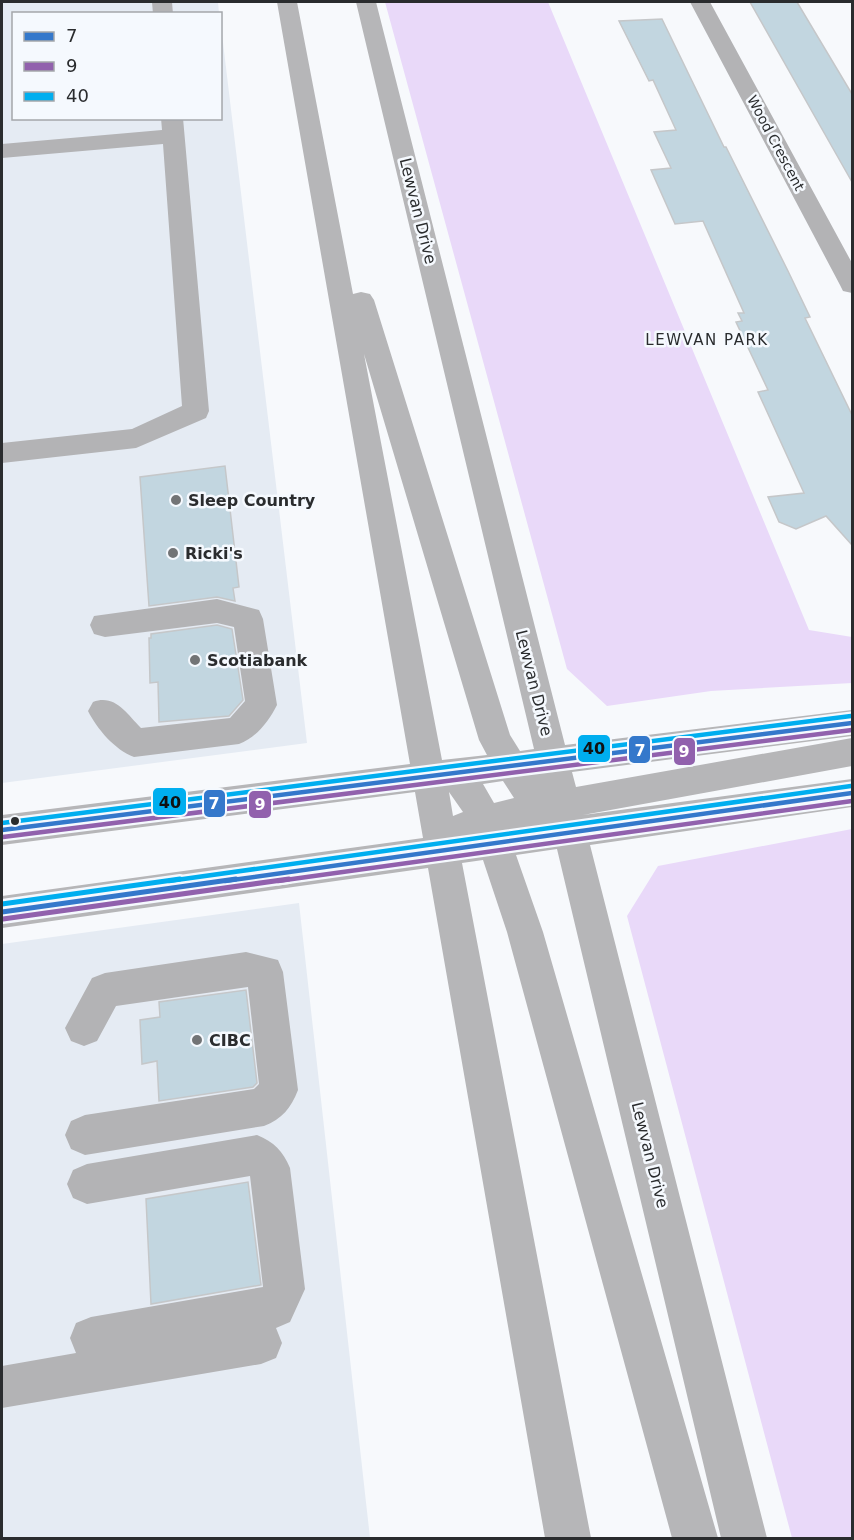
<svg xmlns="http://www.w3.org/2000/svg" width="854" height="1540" font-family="'DejaVu Sans',sans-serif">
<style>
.built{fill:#e5ebf3}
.green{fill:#e9d9f9}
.building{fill:#c2d6e0;stroke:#c5c7c9;stroke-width:1.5}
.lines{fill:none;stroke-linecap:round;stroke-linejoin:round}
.minor{fill:#b3b3b5;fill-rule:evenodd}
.major{fill:#b6b6b8;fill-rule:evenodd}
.bus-1-far1-casing{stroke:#f5f9fe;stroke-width:9}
.bus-1-casing{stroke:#f5f9fe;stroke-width:10}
.bus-2-far1-casing{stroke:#f5f9fe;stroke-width:9}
.bus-2-casing{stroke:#f5f9fe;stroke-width:10}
.bus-3-far1-casing{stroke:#f5f9fe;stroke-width:9}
.bus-3-casing{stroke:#f5f9fe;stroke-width:10}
.bus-1-far1{stroke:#3478cb;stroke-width:4.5}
.bus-1{stroke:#3478cb;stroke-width:5}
.bus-2-far1{stroke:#9161ad;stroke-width:4.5}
.bus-2{stroke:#9161ad;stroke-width:5}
.bus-3-far1{stroke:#00aeef;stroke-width:4.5}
.bus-3{stroke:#00aeef;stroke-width:5}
.poi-dot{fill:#727476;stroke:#f5f9fe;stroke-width:2}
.bus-dot{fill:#2a2c2e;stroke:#f5f9fe;stroke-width:2}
.labels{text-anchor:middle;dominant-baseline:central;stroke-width:5;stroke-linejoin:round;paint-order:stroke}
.far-street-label{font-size:14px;fill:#2a2c2e;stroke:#f5f9fe}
.far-neighbourhood-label{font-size:15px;letter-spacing:1.5px;fill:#2a2c2e;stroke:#f5f9fe}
.street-label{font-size:16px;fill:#2a2c2e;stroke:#f5f9fe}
.poi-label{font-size:16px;font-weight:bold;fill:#2a2c2e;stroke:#f5f9fe;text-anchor:start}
.line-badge{stroke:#f5f9fe;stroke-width:2}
.badge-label{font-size:16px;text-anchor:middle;font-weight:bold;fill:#fff}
.pale-badge-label{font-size:16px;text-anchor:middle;font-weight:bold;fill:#111}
</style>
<rect width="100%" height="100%" fill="#f7f9fc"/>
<path class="built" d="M2,2H218L219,13L14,14V118H220L221,26L307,743L2,783Z
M299,903L370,1538H2V944Z"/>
<path class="green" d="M385,2H548L809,630L852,637V683L711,691L607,706L567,669Z
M852,829V1538H792L627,916L658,866Z"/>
<path class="building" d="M750,2H797L852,94V182Z
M662,19L724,147H726L788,271L810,317L805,318L852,415V545L826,516L796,529L779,522L768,497L804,493L758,392L768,390L736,322L742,321L738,313H744L703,221L675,224L651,170L671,168L654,132L676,130L653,80L649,81L619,21Z
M225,466L239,587L233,588L235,601L217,597L149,606L140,477Z
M217,625L232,629L243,700L229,716L159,722L158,682L150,683L149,638H151V634Z
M246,990L257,1083L253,1087L159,1101L157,1061L142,1064L140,1020L160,1017L159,1002Z
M248,1182L261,1285L151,1304L146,1199Z"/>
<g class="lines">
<path class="minor" d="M152,2H172L173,14H153Z
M690,2H710L852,263V293L843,291L840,285Z
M161,118H183L209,411L206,418L136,448L2,463V443L132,429L182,406L163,144L2,158V144L162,130Z
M217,599L259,610L263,619L277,705C269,721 256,738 239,744L134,757C115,750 97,729 88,711L93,702C115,694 126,713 141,728L230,718L245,701L234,627L217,623L105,637L94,634L90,625L94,616Z
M246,952L278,960L283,972L298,1090C291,1108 282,1119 264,1126L85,1155L71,1149L65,1135L71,1121L85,1115L254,1089L259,1084L248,987L116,1006L97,1041L84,1046L71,1041L65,1028L92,978L105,973Z
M257,1135C274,1142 283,1151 290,1168L305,1289L290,1322L276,1328L282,1343L276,1358L261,1364L2,1408V1366L76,1353L70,1338L76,1323L91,1317L263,1287L250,1176L87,1204L73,1198L67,1184L73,1170L87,1164Z"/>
<path class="major" d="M277,2H297L353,294L361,292L370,294L374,300L510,735L520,751L534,749L356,2H376L565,745L852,710V736L572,772L576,787L852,738V766L583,815L852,779V807L590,845L767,1538H721L557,849L516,855L543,932L718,1538H672L507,932L483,860L462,863L591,1538H545L428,868L2,928V896L423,838L415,792L2,845V815L410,764ZM364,354L479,740L487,755L442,760ZM503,781L514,798L494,803L483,784ZM449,792L463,812L453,816Z"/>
<defs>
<path id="bus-1-far1" d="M2,830L852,723
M225,881L852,793"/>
<path id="bus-1" d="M2,912L236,879"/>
<path id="bus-2-far1" d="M3,837L852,730
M278,881L852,801"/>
<path id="bus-2" d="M3,919L289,879"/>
<path id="bus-3-far1" d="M2,823L851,716
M169,881L851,786"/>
<path id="bus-3" d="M2,904L180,879"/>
</defs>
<use href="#bus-1-far1" class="bus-1-far1-casing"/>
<use href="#bus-1" class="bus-1-casing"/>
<use href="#bus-2-far1" class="bus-2-far1-casing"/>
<use href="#bus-2" class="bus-2-casing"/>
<use href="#bus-3-far1" class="bus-3-far1-casing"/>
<use href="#bus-3" class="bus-3-casing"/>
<use href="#bus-1-far1" class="bus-1-far1"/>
<use href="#bus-1" class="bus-1"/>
<use href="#bus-2-far1" class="bus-2-far1"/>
<use href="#bus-2" class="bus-2"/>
<use href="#bus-3-far1" class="bus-3-far1"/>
<use href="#bus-3" class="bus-3"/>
</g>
<g class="poi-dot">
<circle cx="176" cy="500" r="6"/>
<circle cx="173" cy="553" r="6"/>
<circle cx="195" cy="660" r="6"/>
<circle cx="197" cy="1040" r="6"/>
</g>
<circle class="bus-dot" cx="15" cy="821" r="5"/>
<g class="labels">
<g class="far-street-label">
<text transform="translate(776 143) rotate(62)">Wood Crescent</text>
</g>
<g class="far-neighbourhood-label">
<text x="707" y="340">LEWVAN PARK</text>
</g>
<g class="street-label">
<text transform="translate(418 211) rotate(76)">Lewvan Drive</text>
<text transform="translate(534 683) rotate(76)">Lewvan Drive</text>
<text transform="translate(650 1155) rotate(76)">Lewvan Drive</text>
</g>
<g class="poi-label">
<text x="188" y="500">Sleep Country</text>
<text x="185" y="553">Ricki's</text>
<text x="207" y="660">Scotiabank</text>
<text x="209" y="1040">CIBC</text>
</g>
</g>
<g class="line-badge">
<rect x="577" y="734" width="34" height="29" rx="6" fill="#00aeef"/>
<rect x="628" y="735" width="23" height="29" rx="6" fill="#3478cb"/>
<rect x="673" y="737" width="23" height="29" rx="6" fill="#9161ad"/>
<rect x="152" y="787" width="35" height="29" rx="6" fill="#00aeef"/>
<rect x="203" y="789" width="23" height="29" rx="6" fill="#3478cb"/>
<rect x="248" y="790" width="24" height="29" rx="6" fill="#9161ad"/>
</g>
<g class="badge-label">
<text x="640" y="756">7</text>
<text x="684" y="757">9</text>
<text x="214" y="809">7</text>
<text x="260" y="810">9</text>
</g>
<g class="pale-badge-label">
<text x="594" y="754">40</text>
<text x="170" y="808">40</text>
</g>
<rect width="854" height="1540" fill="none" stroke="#2a2c2e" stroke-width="6"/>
<rect x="12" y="12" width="210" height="108" fill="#f5f9fe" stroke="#a4a7ab" stroke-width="1.5"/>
<rect x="24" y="32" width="30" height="9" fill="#3478cb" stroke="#a4a7ab" stroke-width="1.5"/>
<text x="66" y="42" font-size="18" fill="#2a2c2e">7</text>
<rect x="24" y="62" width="30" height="9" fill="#9161ad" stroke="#a4a7ab" stroke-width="1.5"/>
<text x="66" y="72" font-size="18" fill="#2a2c2e">9</text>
<rect x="24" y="92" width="30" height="9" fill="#00aeef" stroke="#a4a7ab" stroke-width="1.5"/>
<text x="66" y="102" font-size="18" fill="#2a2c2e">40</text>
</svg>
